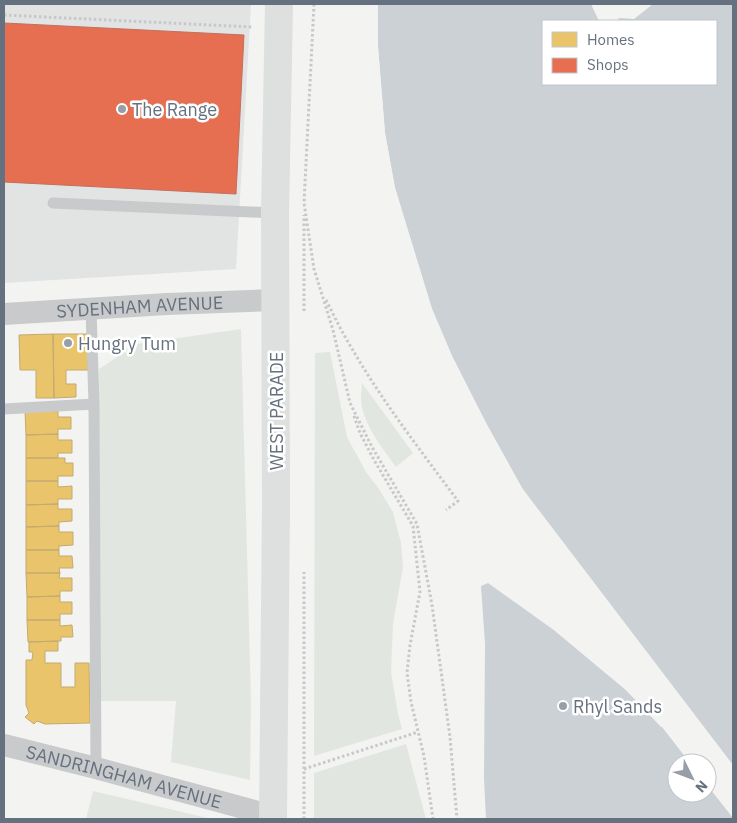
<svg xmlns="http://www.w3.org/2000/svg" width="737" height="823" font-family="'IBM Plex Sans',sans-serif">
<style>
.built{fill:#e2e3e3}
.green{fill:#e2e6e0}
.water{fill:#cbd1d4;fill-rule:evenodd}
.pier{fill:#f3f3f2}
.homes{fill:#e9c46a;stroke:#c2ab70}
.shops{fill:#e76f51;stroke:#c0705f}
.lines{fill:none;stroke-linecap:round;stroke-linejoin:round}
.path{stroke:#c8c8c8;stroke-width:3;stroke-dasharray:2.5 2.5;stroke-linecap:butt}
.service{stroke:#c9cacb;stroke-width:11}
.minor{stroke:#c9cacb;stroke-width:22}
.secondary{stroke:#dedfdf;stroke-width:28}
.poi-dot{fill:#979ea7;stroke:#fff;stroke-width:2}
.labels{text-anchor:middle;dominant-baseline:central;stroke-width:5;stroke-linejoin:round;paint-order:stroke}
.poi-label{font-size:18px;fill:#66717f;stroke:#fff;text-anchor:start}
.street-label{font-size:18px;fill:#66717f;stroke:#fff}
</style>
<rect width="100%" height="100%" fill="#f3f3f2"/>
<path class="built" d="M4,4H251L236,269L4,283Z"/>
<path class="green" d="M241,329L251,701L250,780L171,762L176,701H101L99,369L137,344Z
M330,352L347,437L366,472L379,489L393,512L401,543L403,567L393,624L391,672L398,714L402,729L314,756L315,353Z
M362,383L413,453L396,467C383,449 362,423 361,399C361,394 362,388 362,383Z
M406,744L426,819H314V773Z
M93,791L212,819H86Z"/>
<path class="water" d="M378,4H591L599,21H543V84H716V21H618L619,18L634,19L653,4H733V819H486L484,778L485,644L481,586L488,583L554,630L626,690L661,727L680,723L522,488L486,423L452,356L432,309L395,188L385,133L378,47ZM677,763H707V793H677Z"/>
<path class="pier" d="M375,4H378V47L385,133L395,188L432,309L452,356L486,423L522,488L733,765V818L707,785V763H690L662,727L626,690L554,630L486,581H490L556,628L628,688L662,724L676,721L520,489L484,424L449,357L430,310L392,188L382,133L376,47Z"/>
<path class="homes" d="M53,334H87L88,370H66V384H76V397L54,398Z
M53,334L54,398H36V370H20L19,335Z
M25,411H58V417H71V429H58V434L26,435Z
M58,434V440H72V453H58V458H26V435Z
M26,458H65V463H73V476H58V481H26Z
M26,481H58V487L72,486V499H58V504L26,505Z
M58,504V509H72V521L59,522V526L26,527V505Z
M59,526V532H73V545L59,546V550H26V527Z
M26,550H59V556H72L73,568H59L60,573H26Z
M26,573H60L59,578H72V591H60V596L27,597Z
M60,596V602H72V614H60V620H27V597Z
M27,620H60V626L72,625L73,637H61V641L28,642Z
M58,641V651H45V663H61V687H75V663H89L90,723L45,724L37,721L34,724L25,717L29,713L26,705V660H32L33,652H29V642Z"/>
<path class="shops" d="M4,23L244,35L236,194L4,182Z"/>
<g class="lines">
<path class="path" d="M314,4L304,203L314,269L333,330L350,403L372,447L417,524L432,605L450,737L457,819
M4,15L252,27
M326,300C334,316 342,332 351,347C382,401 421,451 458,501L446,510
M304,311V215
M354,416L360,433L374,460L413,526L420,592L410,645L407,673L411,702L424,756L433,819
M304,769L418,732
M304,819V572"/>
<path class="service" d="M53,203L275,213
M91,310L94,404L96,768
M4,409L94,404"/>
<g class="minor">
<path id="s1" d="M4,314L167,304L275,300"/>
<path id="s2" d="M4,745L96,768L273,816"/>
</g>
<path class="secondary" d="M273,819L276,502L275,213L279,4"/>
</g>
<g class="poi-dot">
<circle cx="122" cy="109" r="5"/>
<circle cx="68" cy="343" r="5"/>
<circle cx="563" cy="706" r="5"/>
</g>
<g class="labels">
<g class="poi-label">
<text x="132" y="109">The Range</text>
<text x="78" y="343">Hungry Tum</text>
<text x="573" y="706">Rhyl Sands</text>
</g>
<g class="street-label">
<text stroke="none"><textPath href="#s1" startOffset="136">SYDENHAM AVENUE</textPath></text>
<text transform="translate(276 411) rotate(-90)">WEST PARADE</text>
<text stroke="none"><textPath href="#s2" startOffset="124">SANDRINGHAM AVENUE</textPath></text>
</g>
</g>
<rect width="737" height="823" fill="none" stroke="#66717f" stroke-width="10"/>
<rect x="542" y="20" width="175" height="65" fill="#ffffff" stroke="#c2c6cc"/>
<rect x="552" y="32" width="25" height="15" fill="#e9c46a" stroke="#c2c6cc"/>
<text x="587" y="45" font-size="15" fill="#66717f">Homes</text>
<rect x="552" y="58" width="25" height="15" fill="#e76f51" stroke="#c2c6cc"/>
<text x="587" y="70" font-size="15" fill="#66717f">Shops</text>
<g transform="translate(692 778) rotate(132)"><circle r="24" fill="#ffffff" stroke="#c2c6cc"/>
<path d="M0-4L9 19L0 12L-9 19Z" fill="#979ea7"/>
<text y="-8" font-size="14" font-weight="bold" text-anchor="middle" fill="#66717f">N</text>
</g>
</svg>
